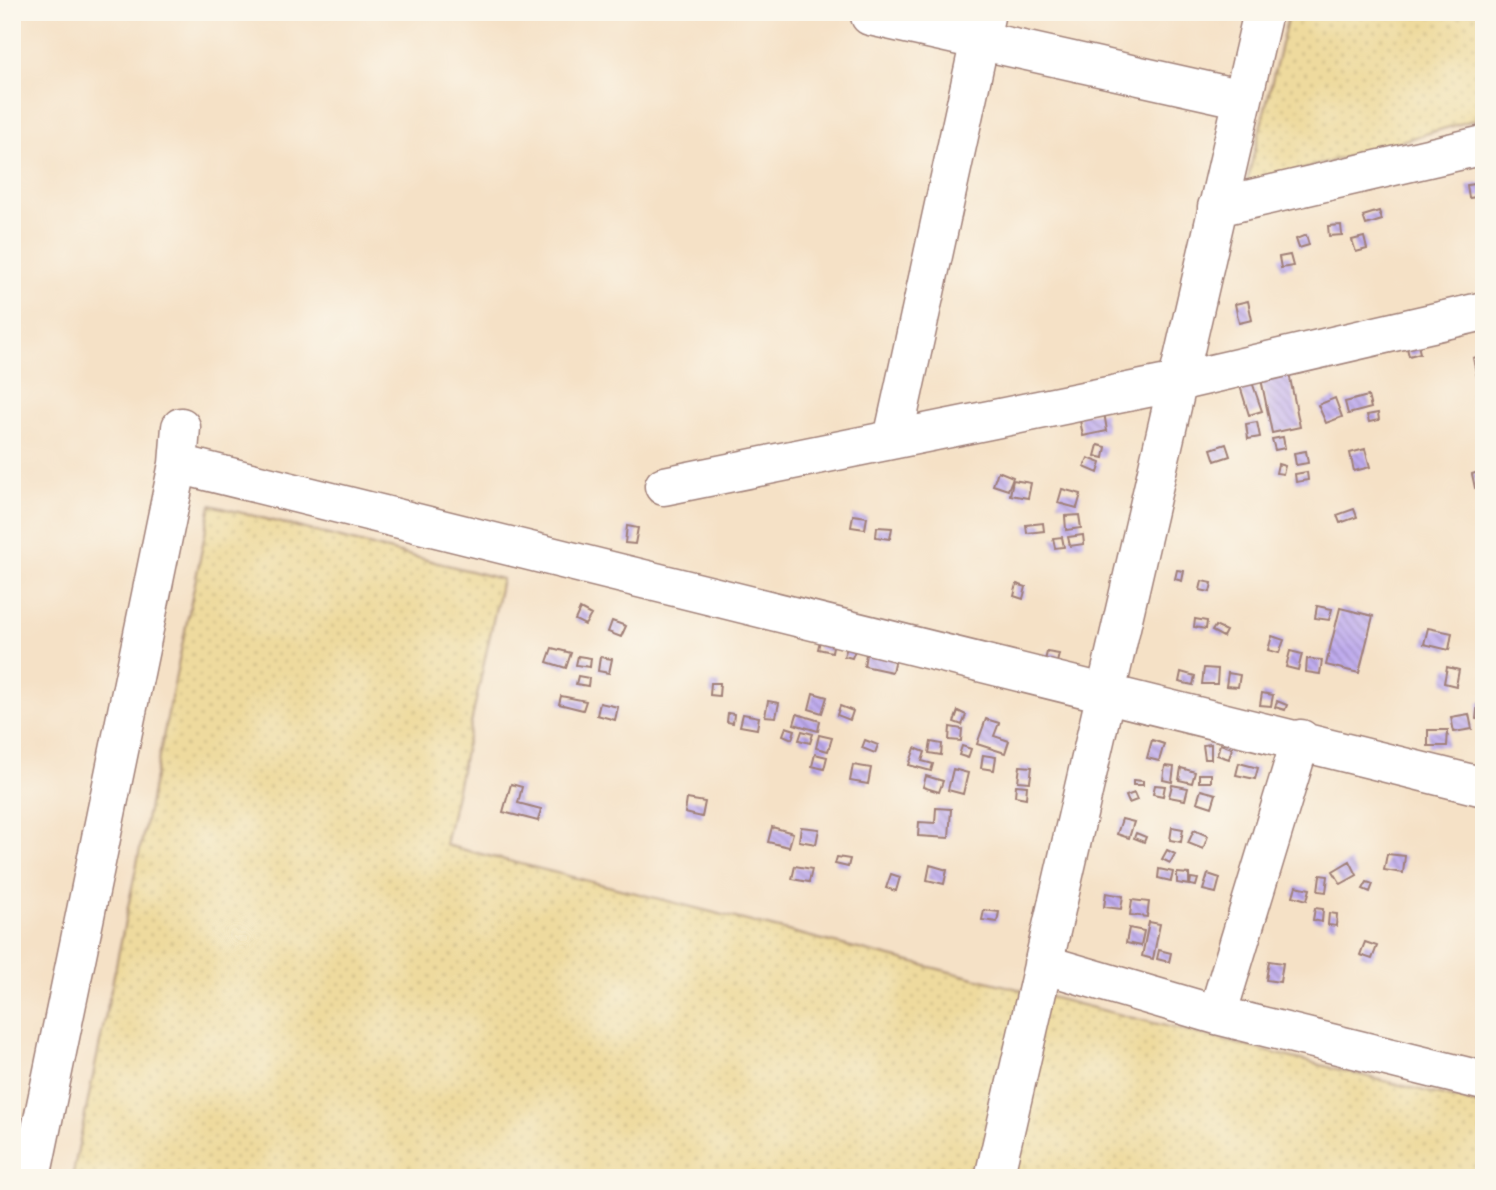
<svg xmlns="http://www.w3.org/2000/svg" width="1496" height="1190" font-family="Alegreya,serif">
<style>
.sand{fill:url(#sand-dots);stroke:#9c7c64;stroke-width:2}
.building{fill:url(#building-back-hatch)}
.lines{fill:none;stroke-linecap:round;stroke-linejoin:round}
.minor-casing{stroke:#a08078;stroke-width:41}
.minor{stroke:#fff;stroke-width:38}
</style>
<defs>
<pattern id="sand-dots" width="8" height="8" patternUnits="userSpaceOnUse" patternTransform="scale(1.75)"><rect width="8" height="8" fill="#eeda9e"/><path d="M2 2h.1M6 6h.1" fill="none" stroke="#cebb88" stroke-width="1.8" stroke-linecap="round"/></pattern>
<pattern id="building-back-hatch" width="6" height="6" patternUnits="userSpaceOnUse" patternTransform="scale(1.75)"><rect width="6" height="6" fill="#bfacee"/><path d="M-1 5l2 2M0 0l6 6M5-1l2 2" fill="none" stroke="#9d8bc1"/></pattern>
</defs>
<rect width="100%" height="100%" fill="#fbf7ec"/>
<filter id="ink" filterUnits="userSpaceOnUse"><feTurbulence type="fractalNoise" baseFrequency=".0143" numOctaves="2"/><feDisplacementMap in="SourceGraphic" scale="14" xChannelSelector="R" yChannelSelector="G"/><feConvolveMatrix kernelMatrix="1 2 1 2 8 2 1 2 1" color-interpolation-filters="sRGB"/></filter>
<filter id="wash" filterUnits="userSpaceOnUse"><feTurbulence type="fractalNoise" baseFrequency=".00686" numOctaves="4" result="noise"/><feDisplacementMap in="SourceGraphic" scale="28" xChannelSelector="R" yChannelSelector="G"/><feGaussianBlur stdDeviation="1.57" result="paint"/><feColorMatrix in="noise" values="0 0 0 0 0 0 0 0 0 0 0 0 0 0 0 0 0 1.4 0 .05"/><feComposite in="paint" operator="in"/></filter>
<g filter="url(#wash)">
<rect width="100%" height="100%" fill="#f5e1c6"/>
<path class="sand" d="M1289,12H1484V117L1246,186Z
M211,505L502,579L445,845L1484,1106V1178H72Z"/>
<g id="blocks">
<path class="building" d="M1481,183L1483,196L1469,198L1467,185Z
M1379,211L1382,220L1366,225L1363,216Z
M1341,225L1342,235L1329,236L1328,226Z
M1306,235L1309,245L1299,248L1296,239Z
M1364,237L1367,249L1356,252L1352,240Z
M1290,255L1293,266L1281,268L1279,257Z
M1248,301L1252,320L1239,323L1235,304Z
M1417,341L1420,353L1409,356L1406,344Z
M1484,355V385L1479,386L1473,358Z
M1289,373L1300,427L1272,433L1261,379Z
M1252,382L1262,411L1249,415L1240,386Z
M1368,396L1371,408L1348,414L1345,402Z
M1335,398L1342,417L1326,423L1318,405Z
M1104,412L1107,431L1083,436L1079,415Z
M1378,413L1379,420L1369,422L1367,415Z
M1257,422L1260,437L1248,439L1246,424Z
M1283,437L1285,448L1275,450L1272,439Z
M1226,444L1230,456L1215,461L1211,449Z
M1098,445L1106,447L1104,458L1095,456Z
M1365,449L1370,467L1354,471L1350,453Z
M1306,451L1308,463L1296,465L1294,453Z
M1088,458L1101,463L1098,473L1084,467Z
M1278,464L1285,466L1283,474L1276,473Z
M998,471L1013,477L1008,490L993,485Z
M1482,471L1484,485L1475,488L1472,474Z
M1307,472L1308,480L1296,482L1295,474Z
M1013,480L1031,483L1028,498L1010,495Z
M1062,489L1081,494L1077,508L1058,503Z
M1354,509L1357,517L1340,523L1337,515Z
M853,515L867,517L865,529L851,527Z
M1079,515L1081,528L1066,530L1065,516Z
M1043,523L1044,531L1027,533L1026,525Z
M627,526L638,528L635,544L625,543Z
M877,527L892,528L890,539L876,537Z
M1083,535L1084,544L1070,546L1068,537Z
M1062,537L1064,547L1055,548L1053,538Z
M1177,570L1184,571L1182,581L1175,579Z
M1202,581L1212,583L1210,592L1200,590Z
M1017,584L1026,587L1023,599L1014,596Z
M1317,606L1332,609L1329,620L1315,618Z
M1340,608L1373,616L1359,673L1326,665Z
M580,609L591,615L585,625L575,620Z
M1195,619L1207,621L1206,629L1194,627Z
M612,621L626,626L621,637L608,632Z
M1215,626L1226,631L1223,637L1212,631Z
M1428,628L1452,633L1449,650L1424,644Z
M1272,636L1284,640L1279,653L1268,650Z
M821,637L834,640L832,652L818,649Z
M552,648L571,653L566,668L547,662Z
M847,648L855,650L852,658L844,656Z
M1290,651L1302,654L1298,670L1286,667Z
M1047,652L1059,654L1056,667L1044,665Z
M866,654H896L892,672L864,666Z
M578,656L591,658L590,667L576,665Z
M600,657L612,659L609,673L598,671Z
M1307,659L1322,660L1320,674L1306,672Z
M1447,667L1459,670L1456,686L1444,683Z
M1204,668L1218,669L1217,684H1202Z
M1181,672L1195,676L1193,685L1179,682Z
M1228,673L1240,675L1238,687L1226,686Z
M578,676L589,678L588,686L576,684Z
M711,683H720L719,696L710,695Z
M813,693L827,697L822,713L809,709Z
M1262,693L1273,695L1271,706L1260,705Z
M561,696L586,701L583,710L559,704Z
M768,701L779,703L776,717L765,716Z
M1277,701L1287,705L1285,710L1275,707Z
M1478,702L1484,703V720L1476,719Z
M600,703L618,707L615,720L597,715Z
M840,706L853,711L850,720L837,715Z
M958,711L966,715L962,725L954,722Z
M728,713L734,714L733,723L727,722Z
M743,714L759,717L757,729L740,726Z
M797,714L820,721L818,731L794,724Z
M1469,714L1472,729L1454,732L1451,717Z
M986,719L999,723L994,736L1009,741L1005,753L977,744Z
M786,727L795,730L792,739L783,735Z
M950,727L962,729L961,741L949,740Z
M1428,730H1448L1447,746H1428Z
M802,731L813,734L810,743L799,740Z
M819,735L832,738L828,751L816,748Z
M865,740L878,745L875,753L862,748Z
M1152,740L1164,744L1159,761L1147,758Z
M931,742L942,744L941,755L929,753Z
M1211,744V759H1205L1203,745Z
M1220,744L1232,748L1229,759L1217,755Z
M962,746L971,749L968,758L959,755Z
M915,748L925,752L922,761L933,764L931,771L909,765Z
M815,754L827,757L824,769L812,766Z
M983,755L996,757L994,770L981,768Z
M1239,763L1258,768L1255,779L1236,775Z
M853,765L871,768L868,784L850,781Z
M1020,766L1032,767L1030,782L1018,781Z
M1165,766L1174,767L1172,782L1163,780Z
M1181,768L1195,772L1192,783L1179,780Z
M953,769L968,773L963,794L948,790Z
M1199,774H1211V782H1199Z
M926,776L943,781L939,792L923,787Z
M1133,780L1143,781V785H1133Z
M511,784L522,787L518,803L541,809L538,821L503,812Z
M1016,785L1027,786L1026,798L1015,796Z
M1155,785L1165,786L1163,796L1153,794Z
M1172,785L1188,788L1185,800L1169,797Z
M1201,790L1216,794L1212,807L1197,802Z
M1134,793L1137,800L1129,803L1126,796Z
M687,799L705,802L702,817L685,813Z
M936,808L951,809L949,838L918,836L919,822L935,823Z
M1122,819L1134,822L1129,838L1117,834Z
M772,827L793,833L789,847L768,842Z
M801,827L819,829L816,844L799,841Z
M1172,827L1183,829L1181,842L1170,840Z
M1194,830L1208,836L1203,849L1188,843Z
M1136,833L1146,837L1144,842L1134,838Z
M1167,850L1175,854L1170,863L1162,859Z
M1387,854L1405,856L1403,873L1384,870Z
M837,857L850,859L848,867L835,864Z
M1350,861L1357,875L1341,884L1333,871Z
M930,865L947,870L944,884L927,880Z
M795,866L812,869L809,882L792,879Z
M1159,869L1173,872L1171,881L1158,878Z
M1177,873L1189,874V885L1177,883Z
M891,874L900,877L896,891L886,888Z
M1208,874L1220,878L1216,893L1203,890Z
M1320,875L1328,876L1326,892L1318,891Z
M1191,878L1198,879L1196,886L1190,885Z
M1367,882L1373,884L1370,892L1363,889Z
M1296,886L1310,889L1307,900L1293,896Z
M1106,893L1123,896L1121,909L1104,907Z
M1132,900L1149,902L1147,917L1130,915Z
M1315,908L1323,909L1322,922L1313,920Z
M984,910L999,912L997,922L982,920Z
M1329,913L1337,914L1336,926L1328,925Z
M1149,922L1160,924L1153,959L1142,956Z
M1129,928L1144,931L1141,946L1126,943Z
M1365,942L1377,946L1372,959L1360,955Z
M1159,950L1171,953L1169,962L1157,959Z
M1269,961L1283,963L1280,982L1266,980Z"/>
</g>
</g>
<g filter="url(#ink)">
<use href="#blocks" fill-opacity="0" stroke="#a08078" stroke-width="2"/>
<g class="lines">
<defs>
<path id="minor" d="M870,16L1243,99
M1217,207L1484,145
M893,439L986,12
M178,464L1484,787
M664,486L1177,382L1484,311
M1043,964L1217,1015L1484,1081
M1217,1015L1301,739
M31,1178L178,464L181,427
M994,1178L1263,12"/>
</defs>
<use href="#minor" class="minor-casing"/>
<use href="#minor" class="minor"/>
</g>
</g>
<rect width="1496" height="1190" fill="none" stroke="#fbf7ec" stroke-width="42"/>
</svg>
